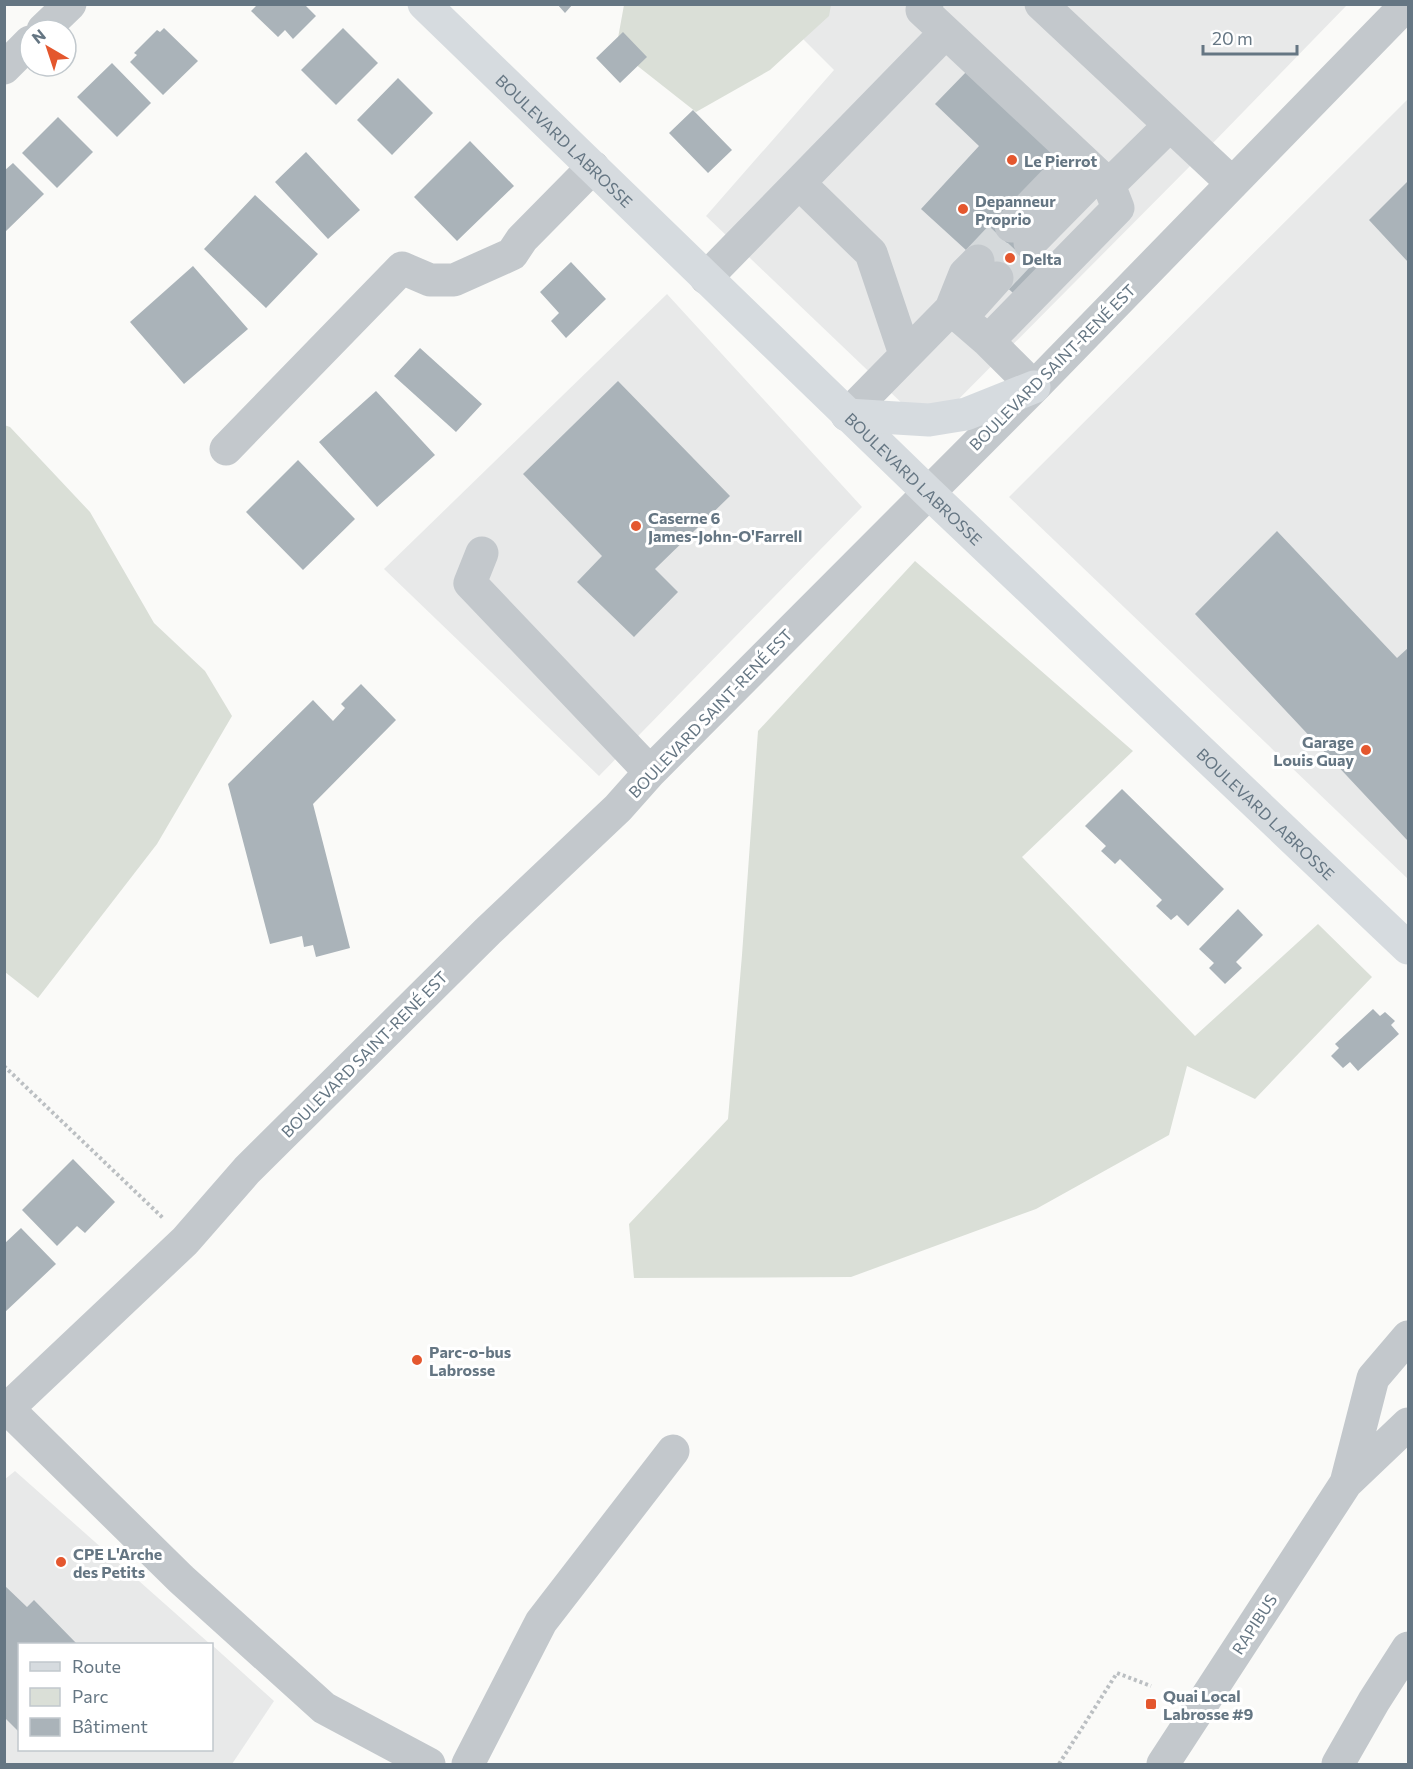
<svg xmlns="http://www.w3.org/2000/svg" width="1413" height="1769" font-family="Commissioner,sans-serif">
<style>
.built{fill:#e8e9e9}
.green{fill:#dadfd7}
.building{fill:#aab3b9}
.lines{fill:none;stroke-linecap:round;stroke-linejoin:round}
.minor-tunnel{stroke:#d5d9db;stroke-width:33;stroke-dasharray:33 16;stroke-linecap:butt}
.path{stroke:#bbbfc2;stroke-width:4;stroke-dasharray:3 3;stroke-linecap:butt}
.minor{stroke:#c3c8cc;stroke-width:33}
.major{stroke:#d6dbdf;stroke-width:33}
.poi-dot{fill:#e4572e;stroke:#fff;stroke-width:2}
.labels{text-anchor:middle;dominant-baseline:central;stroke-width:6;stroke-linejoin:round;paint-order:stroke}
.street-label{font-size:16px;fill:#657683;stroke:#fff}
.poi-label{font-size:16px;font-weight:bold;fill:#657683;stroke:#fff;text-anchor:start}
</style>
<rect width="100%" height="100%" fill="#fafaf8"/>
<path class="built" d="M808,5H1347L1209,147L929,429L706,216L834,70L789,25Z
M1408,99V879L1009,497Z
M667,294L862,507L599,776L384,569Z
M15,1471L210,1644H20V1750H212V1645L274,1701L232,1764H5L4,1480Z"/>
<path class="green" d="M624,5H831L829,16L770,70L696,112L616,49Z
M4,425L10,427L90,512L154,623L205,671L232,716L157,844L38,998L5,972Z
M915,561L1133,751L1022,857L1195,1036L1318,924L1372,977L1255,1099L1187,1066L1169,1135L1036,1209L851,1277L634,1278L629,1224L728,1119L742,955L758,731Z"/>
<path class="building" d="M258,4H307L306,6L316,16L293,39L285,30L278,37L251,11Z
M557,4H573L565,13Z
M164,28L198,61L163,95L130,62L137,55L134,53L157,30L160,32Z
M343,28L378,63L336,105L301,70Z
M623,32L647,57L620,83L596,58Z
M112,63L151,103L117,137L77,97Z
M968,70L1061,158L1030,243L1056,267L1023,302L921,209L979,146L935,104Z
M398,78L433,113L392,155L357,120Z
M693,110L732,150L708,173L669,133Z
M58,117L93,152L57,188L22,153Z
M470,141L514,186L457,241L414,197Z
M306,152L360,210L328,239L275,182Z
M13,163L44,194L4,233V171Z
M1408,181V262L1369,220Z
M255,195L318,254L266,308L204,249Z
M571,262L606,299L566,338L551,321L559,313L540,292Z
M193,266L248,329L184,384L130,322Z
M420,348L482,404L456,432L394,376Z
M618,381L730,496L655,569L678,592L634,637L577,582L602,556L523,474Z
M376,391L435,455L377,507L319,442Z
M298,460L355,519L303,570L246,512Z
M1277,531L1397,658L1408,648V841L1195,614Z
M361,684L396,720L313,804L350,948L316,957L313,945L304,947L302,936L270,944L228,784L313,700L333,721L345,708L341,704Z
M1122,789L1224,889L1188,926L1177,915L1171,920L1156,906L1162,900L1120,859L1115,864L1101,851L1106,846L1085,826Z
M1238,909L1263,935L1236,962L1242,968L1225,984L1209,968L1214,963L1199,949Z
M1373,1009L1380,1016L1385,1012L1395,1021L1391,1025L1399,1034L1358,1071L1350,1062L1343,1068L1331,1056L1339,1048L1335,1044Z
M73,1159L115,1202L85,1233L77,1226L57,1246L22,1210Z
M21,1228L56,1264L4,1313V1244Z
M4,1585L27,1607L34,1600L77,1644H20V1733L4,1717Z"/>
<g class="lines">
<path class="minor-tunnel" d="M978,261L1011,226
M997,278L1030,243"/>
<path class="path" d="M4,1066L164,1219
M1059,1764L1117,1673L1151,1686"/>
<path class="minor" d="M927,4L922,10L1109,185L1118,208L988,341L1034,387
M1041,4L1232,183
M43,30L70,4
M4,68L30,42
M799,183L871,253L905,354
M1109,185L1170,125
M1011,226L1078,157
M1030,243L1097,175
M706,278L945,33
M951,309L965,274L978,261
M961,318L997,278
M847,415L951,309L988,341
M226,449L402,268L430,280H454L512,254L522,239L593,167
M482,553L470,583L650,772
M8,1409L181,1579L324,1708L429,1764
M4,1412L185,1241L247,1170L488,931L618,808L650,772L1034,387L1407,4
M1346,1483L1373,1378L1408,1337
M468,1764L541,1622L673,1451
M1163,1764L1346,1483L1408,1424
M1338,1764L1374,1701L1408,1648"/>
<g class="major">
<path id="s1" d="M424,4L928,492L1408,948"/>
<path d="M847,415L929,420L966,414L1034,387"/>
</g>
</g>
<g class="poi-dot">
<circle cx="1012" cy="160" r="6"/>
<circle cx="963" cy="209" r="6"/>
<circle cx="1010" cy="258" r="6"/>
<circle cx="636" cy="526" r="6"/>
<circle cx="1366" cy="750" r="6"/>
<circle cx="417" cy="1360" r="6"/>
<circle cx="61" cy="1562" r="6"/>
<rect x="1145" y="1698" width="12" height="12" rx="3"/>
</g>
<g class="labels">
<g class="street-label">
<text stroke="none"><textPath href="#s1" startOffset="196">BOULEVARD LABROSSE</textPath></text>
<text transform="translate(1052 367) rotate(-45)">BOULEVARD SAINT-RENÉ EST</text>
<text stroke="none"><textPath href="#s1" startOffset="682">BOULEVARD LABROSSE</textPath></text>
<text transform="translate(710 713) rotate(-46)">BOULEVARD SAINT-RENÉ EST</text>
<text stroke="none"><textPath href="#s1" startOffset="1168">BOULEVARD LABROSSE</textPath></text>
<text transform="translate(364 1054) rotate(-45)">BOULEVARD SAINT-RENÉ EST</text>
<text transform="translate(1254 1624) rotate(-57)">RAPIBUS</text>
</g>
<g class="poi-label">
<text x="1024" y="160">Le Pierrot</text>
<text x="975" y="200">Depanneur<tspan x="975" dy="18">Proprio</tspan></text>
<text x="1022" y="258">Delta</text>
<text x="648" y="517">Caserne 6<tspan x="648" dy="18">James-John-O'Farrell</tspan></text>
<text x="1354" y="741" text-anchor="end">Garage<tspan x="1354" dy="18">Louis Guay</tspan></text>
<text x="429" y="1351">Parc-o-bus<tspan x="429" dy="18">Labrosse</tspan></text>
<text x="73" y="1553">CPE L'Arche<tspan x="73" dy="18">des Petits</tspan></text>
<text x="1163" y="1695">Quai Local<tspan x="1163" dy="18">Labrosse #9</tspan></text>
</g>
</g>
<rect width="1413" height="1769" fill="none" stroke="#657683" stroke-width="12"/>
<rect x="18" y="1643" width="195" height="108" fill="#ffffff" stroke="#c1c8cd" stroke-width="1.5"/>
<rect x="30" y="1662" width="30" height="9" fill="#d6dbdf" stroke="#c1c8cd" stroke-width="1.5"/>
<text x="72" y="1673" font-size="18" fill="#657683">Route</text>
<rect x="30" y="1688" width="30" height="18" fill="#dadfd7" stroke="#c1c8cd" stroke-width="1.5"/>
<text x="72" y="1703" font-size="18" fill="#657683">Parc</text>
<rect x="30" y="1718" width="30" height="18" fill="#aab3b9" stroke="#c1c8cd" stroke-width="1.5"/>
<text x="72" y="1733" font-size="18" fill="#657683">Bâtiment</text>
<g transform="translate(48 48) rotate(321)"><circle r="28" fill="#ffffff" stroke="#c1c8cd" stroke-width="1.5"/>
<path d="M0-4.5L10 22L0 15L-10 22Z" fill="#e4572e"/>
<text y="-9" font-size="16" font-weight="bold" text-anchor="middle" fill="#657683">N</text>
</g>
<path d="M1203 45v9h94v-9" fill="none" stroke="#657683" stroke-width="3"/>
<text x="1212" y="45" font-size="18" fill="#657683" stroke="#ffffff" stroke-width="4.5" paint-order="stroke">20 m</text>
</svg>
